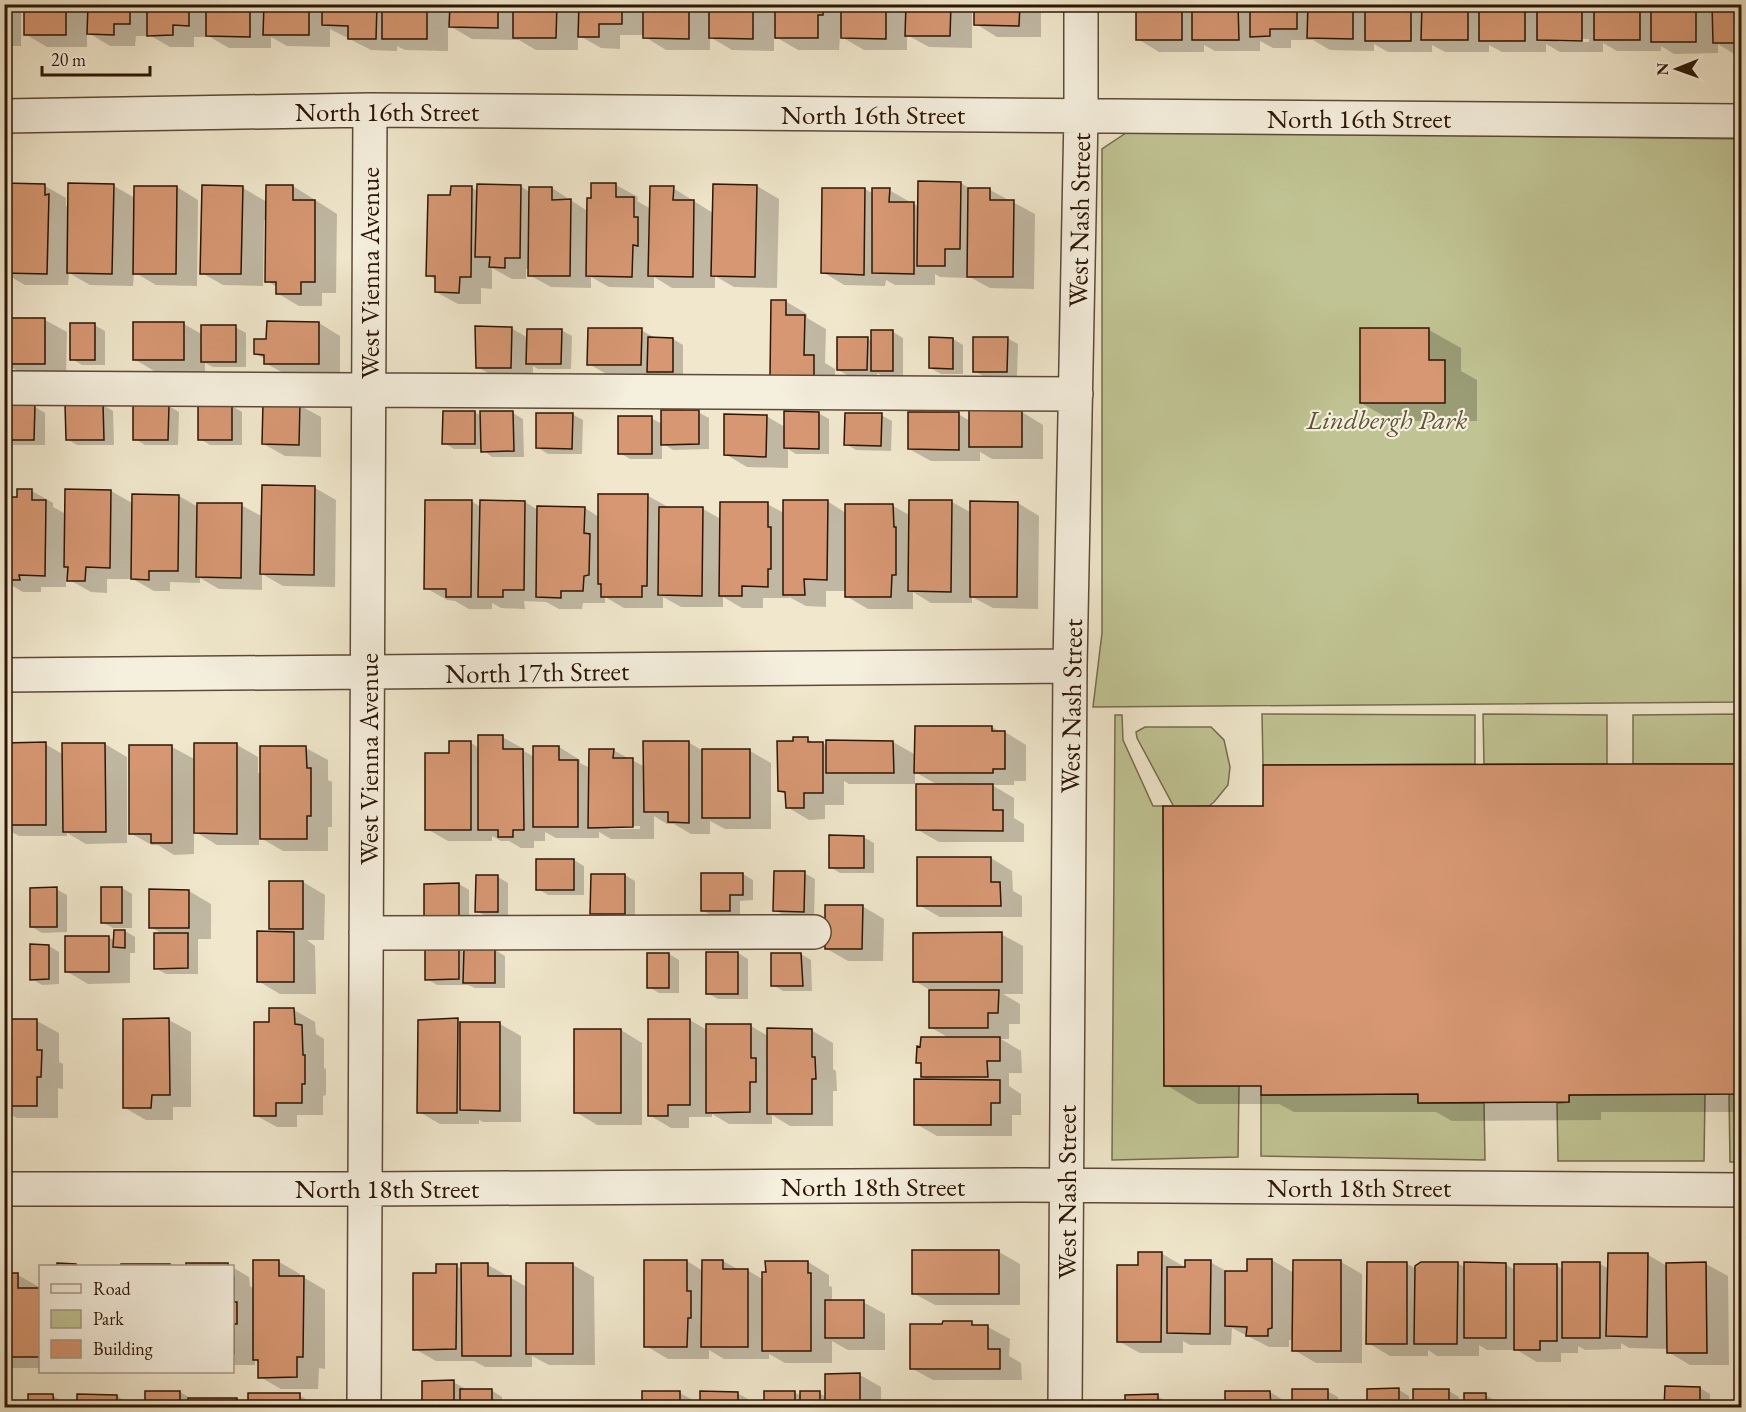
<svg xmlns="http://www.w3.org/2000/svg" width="1746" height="1412" font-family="'EB Garamond',serif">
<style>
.green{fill:#c0c393;stroke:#766c4c;stroke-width:1.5}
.shadow{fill:#0003;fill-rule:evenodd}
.building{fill:#d69772;stroke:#2c1604;stroke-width:1.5}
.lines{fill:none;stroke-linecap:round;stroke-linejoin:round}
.minor-casing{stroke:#5d4a36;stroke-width:36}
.minor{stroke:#f5efde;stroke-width:33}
.labels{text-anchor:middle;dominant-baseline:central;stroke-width:4.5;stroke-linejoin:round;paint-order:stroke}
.street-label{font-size:27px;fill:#2c1604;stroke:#f5efde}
.park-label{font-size:27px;font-style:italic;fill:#605336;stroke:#f5efde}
</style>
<rect width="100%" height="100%" fill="#f0e7cc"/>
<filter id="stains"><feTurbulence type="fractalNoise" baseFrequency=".00333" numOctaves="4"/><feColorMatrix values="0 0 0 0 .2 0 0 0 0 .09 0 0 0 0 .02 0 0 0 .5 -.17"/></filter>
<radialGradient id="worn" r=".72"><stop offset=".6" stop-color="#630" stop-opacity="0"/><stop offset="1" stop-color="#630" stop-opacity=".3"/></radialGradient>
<path class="green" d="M1129,131L1741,139V702L1093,707L1102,633V149Z
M1262,714L1475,715V764L1263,765Z
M1483,714L1607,715V764H1484Z
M1741,714V764H1633V715Z
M1115,715H1122L1123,740L1153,806H1163L1164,1086H1239L1238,1157L1112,1160Z
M1145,727H1211L1224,740L1230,767L1228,785L1214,802L1209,806L1174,807L1137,738L1136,732Z
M1418,1094V1103H1484L1485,1160L1261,1156V1095Z
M1705,1094L1704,1161H1558L1557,1103L1569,1102V1095Z
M1729,1094H1741V1162H1730Z"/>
<path class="shadow" d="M4,4H21V46H4Z
M25,4H972V48L929,47L907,35V50H864L840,36L839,50H798L774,36V51L732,50L710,37V50H666L645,37V35H620V49L601,48L578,35V50H536L519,40L472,39L448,25V51L405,50L397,46V51L371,50L330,29V47L287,46L271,37V48H229L210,37H194V47H170L151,36H136L135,46H110L87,32V47H47L25,34Z
M976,4H1041V37H997L976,24Z
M1138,4H1742V55H1736L1718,44V53L1674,54L1661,46V51H1617L1603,43V52H1560L1546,44V52H1502L1489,45V52H1445L1432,45V52H1388L1374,44V51L1330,50L1313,40H1291V48H1273L1260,41V51H1215L1204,45V52H1159L1138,39ZM1558,39H1589V42H1558Z
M961,183L972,190H990L1035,214L1034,289L990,288L966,275L967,278L940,277L935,274V285H895L886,280L885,286L844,285L823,272L865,189L874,194L889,190L919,207Z
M616,185L638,197L637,201L651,209L673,188L713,213L714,185L757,186L779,199L777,288L734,287L715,276V288H672L654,277V288L609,287L591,277V288L551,287L529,275V269H526V279H512L492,268V289L481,288V304H458L436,292V280L428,275L452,197L472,188L478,191L520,186L530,192V188H552L589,212Z
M45,186L66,198V206L69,208L114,186L135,198L177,187L198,200L197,286L156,285L134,272L133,286L90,285L69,273L68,285H25L4,273Z
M293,186L337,214L336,293H322V306H299L277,293V287L267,281V220H264L263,286L223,285L202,273L203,187L243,188L267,202Z
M785,301L807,314V318L826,329L825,363L835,369V388L771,375Z
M4,319L45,320L67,332L66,376L25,375L4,363Z
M319,323L340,336V376L287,375L265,363V359L255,353L268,341Z
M184,324L203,335L235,327L246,333V367H213L205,363V372H156L134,359Z
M94,325L105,331V365H82L72,359Z
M511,328L528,338L561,330L572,336L571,369H538L533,366V379H499L477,367Z
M641,330L657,339H673L683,345V377L610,376L589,364Z
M1362,330H1429L1461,348V371L1477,380V421H1393L1361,403Z
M893,332L903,338V376H883L877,373V376H849L838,370L867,339L872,341Z
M1007,338L1018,344L1017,377H985L974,371Z
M953,339L963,345V374H941L930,368Z
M103,405L113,411L114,445H77L67,439Z
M299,405L321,417V457L285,456L264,444Z
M4,406L35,407L45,413V445H12L4,441Z
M169,406L179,412L178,445H145L135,439Z
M232,406L242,412V445H210L200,439Z
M475,412L481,416L513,413L523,419L524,457H492L482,449H454L444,443Z
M698,412L709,418V449L673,450L662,443V459H630L620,453L651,418L662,424Z
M1022,412L1043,425V459H992L980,452V461H931L909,449L958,414L970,421Z
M818,413L829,419V454H796L788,449V468L747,467L725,454L766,416L785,427Z
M572,414L583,420L582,454H548L538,448Z
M881,415L892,421L891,451L856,450L846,444Z
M315,488L336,500L335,587L283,586L262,574V590L219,589L200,578V583L170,582V591H154L131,578V579H107V593L91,592L66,578V587H41V592H23L4,581V499H18L32,491L53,503V507L66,514L111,491L134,504V496H179L198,507L241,505L263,517Z
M648,496L670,508L703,509L721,519L767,504L784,513L827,501L846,513L893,506L911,516V501L952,502L972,513L1018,503L1039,516L1038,609L993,608L972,597V603H931L913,592V609H868L846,596V591H826V607L806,606L789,597V598H763V608H742L723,597V607H681L663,597V608H624L605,597V603H583L582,609H559L546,602L524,601L525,609L501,608L492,603V609H469L455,601L447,600L426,588L471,501L481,507L525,502L538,510L585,508L599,517Z
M992,727L1001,732H1005L1026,745V781H1014V785H992L1014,798V818L1024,824V842H939L918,830L938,785L915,772V784H849L844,781V805H825V819L809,820L787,807V795L779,790L795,742L807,739L815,743H822L828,746L893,742L916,755Z
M502,737L524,749V751L534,757L559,747L580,760V763L590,768L613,750L645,767L688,742L703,751H750L771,763V829H725L710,821V834H691L674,824H667L654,816V839H611L599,832V838H556L545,832V841H534V848H521L509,841H501L492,836V841H448L427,829L451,755L470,742L479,748ZM609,826H640V829H609Z
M4,744H45L64,755V744H105L127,757V843L86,844L67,833V836H19L4,828Z
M237,745L258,757V773H261L306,748L328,760V780L332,782V827H328V851H283L259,837V845H217L194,831V854L174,855L158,845H152L130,833V747H172L196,760Z
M1742,765V1112H1601V1120L1452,1121L1436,1112H1294L1279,1104H1198L1166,1085L1265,808Z
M863,837L874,843V873H840L830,867Z
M991,858L1012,871L1013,891L1022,896V917H940L919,905Z
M574,860L584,866V895H548L538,889Z
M804,873L815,879L814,917L785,916L775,910Z
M743,874L753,880V900L740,901V916H713L702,910Z
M592,875H625L635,881V920L602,919L592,913Z
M498,877L508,883V917H487L477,911Z
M303,882L325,895L324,940H307L315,946L316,994H280L258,981L279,933L270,928Z
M459,884L469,890V923H436L426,885Z
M122,888L132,894V928H113L102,922Z
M56,889L67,895V932L42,933L32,927Z
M189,891L211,904V939H198V974H166L155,968L164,935L151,927Z
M862,906L884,919L883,961H848L827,949Z
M115,931H125L135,937V953H130V983L88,984L66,971L108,937L115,941Z
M1001,934L1023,946V994H1003L1020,1004V1024H1009V1039H1001L1021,1051L1022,1073H1009V1086L1021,1094V1115H1012V1136H937L916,1124L930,1081L922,1077V1065L918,1062L951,1039L930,1027V990L915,981Z
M49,946L59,952V984L42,985L32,979Z
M458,949L465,953L495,950L505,956V988H475L468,985H437L427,979Z
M738,953L748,959V999H718L707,993Z
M669,954L679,960V993H659L649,987Z
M801,954L811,960L812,991H783L773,985Z
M294,1010L315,1022L316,1034L324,1039V1068L326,1069V1095L323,1096V1115H297V1127H277L255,1115L271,1023Z
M124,1020H169L191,1032V1107H173V1120H146L125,1108Z
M457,1020L464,1024H500L521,1036V1122H483L479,1120V1124H440L419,1112Z
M690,1020L707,1030L751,1026L768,1036L811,1030L833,1043V1069L836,1071L837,1091H833V1126H790L772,1115V1124H729L712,1114V1117H689V1128H671L649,1115Z
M4,1021H37L59,1033V1062L63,1064V1089L58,1088V1118H17L4,1111Z
M621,1030L642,1043V1125H597L576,1112Z
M999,1252L1020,1264V1305H935L913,1293Z
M1161,1253L1183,1266V1269L1210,1262L1228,1272H1248L1272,1260L1294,1273L1341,1262L1362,1274V1363H1316L1294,1350V1340H1289V1347H1269L1232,1328L1231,1345H1190L1183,1341V1353H1140L1118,1341L1139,1266Z
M1648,1255L1667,1266L1706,1264L1728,1276L1729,1365H1690L1668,1352V1349L1629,1348L1621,1343V1349L1585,1350L1578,1346V1353H1561V1362H1537L1517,1350H1487L1479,1345V1356H1437L1428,1350V1356H1390L1368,1343V1263L1407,1264L1415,1268L1422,1263H1457L1466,1268L1505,1264L1515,1270L1557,1266L1563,1270L1600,1264L1609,1269Z
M687,1261L703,1271L723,1261L739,1270H747L764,1280L808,1262L829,1275V1286L832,1287V1302H863L885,1314V1350H848L832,1341V1363H785L769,1354V1359H724L709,1350V1359H668L646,1346Z
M279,1262L300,1274V1277H303L325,1290V1369L319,1368L318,1389H281L260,1377L259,1362L255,1360V1365H232V1267L249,1277L250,1286L254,1289Z
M188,1264H228L232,1266H188Z
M170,1265L172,1266H122Z
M488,1265L527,1287L573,1265L594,1277L595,1365H549L532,1356V1367H485L474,1361H436L415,1349L438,1274L456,1266L463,1270Z
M4,1275H18L39,1287L40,1290V1368H13L4,1363Z
M971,1323L978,1327H988L1010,1339L1009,1356L1021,1363L1022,1380H933L911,1368Z
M860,1375L881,1387V1408H766L795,1393L802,1396L819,1393L826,1397Z
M453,1382L468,1390H491L502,1397V1408H424Z
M1700,1388L1710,1394V1408H1666Z
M1399,1390L1409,1396V1408H1368Z
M1327,1391L1338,1397V1408H1227L1270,1392L1293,1406Z
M1449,1391L1459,1397V1408H1415Z
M180,1392L190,1398L237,1399L250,1407L299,1395L321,1408H146Z
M644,1393H680L691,1399V1408H643Z
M737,1393L748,1399V1408H702Z
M1485,1395L1496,1401V1408H1465Z
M53,1396L64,1402V1408H30Z
M79,1396H117L137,1408H79Z
M1157,1396L1168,1402V1408H1127Z
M918,1402H1000L1009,1408H918Z"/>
<path class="building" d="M24,4H66V35H24Z
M88,4H130V24H114V35L87,34Z
M147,4H189V26L173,25V35L147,36Z
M206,4H250V37L206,36Z
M264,4H309V35H263Z
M322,4H377L376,39H348V26L322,25Z
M382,4H427V39H382Z
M450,4H498V28L449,27Z
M513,4H557L556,38H513Z
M579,4H622V24H599V37H578Z
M643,4H689V39L643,38Z
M709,4H753V39L709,38Z
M775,4H823V15H818V38H775Z
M841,4H886V39L841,38Z
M906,4H951L950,36H905Z
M974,4H1020L1019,26L974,25Z
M1136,4H1182V40H1136Z
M1192,4H1238L1239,40H1192Z
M1250,4H1297V29H1270V36L1250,37Z
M1308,4H1353V39L1307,38Z
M1365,4H1411V41H1365Z
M1422,4H1468V40H1421Z
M1479,4H1525V41H1479Z
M1537,4H1582V41L1537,40Z
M1594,4H1640V40H1594Z
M1651,4H1696V42H1651Z
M1712,4H1742V43H1713Z
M918,181L961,182L960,249H945V266H917Z
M4,183L45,184V195L49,194L47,274L4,273Z
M68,183L114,184L112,274L67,273Z
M591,183H616V197H634V217H638V246L633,245L632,277L586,276L587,198H591Z
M477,184L521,185L520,258H505V268L489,267L490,257H475Z
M713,184L757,185L755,277L711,276Z
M202,185L243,186L241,274H200Z
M266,185H293V200H315V282H301V294H276V282H265Z
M134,186H177L176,274H133Z
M451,186H472L471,277H460L459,293L435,292V276H426L428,195H450Z
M650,186H674L673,200H694L693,277L648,276Z
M529,187H552V200L571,199L570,276H528Z
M822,188H865L864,275L821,273Z
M872,188H890L889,202H914V274L872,273Z
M968,188H990V200H1014L1013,277H967Z
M771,300H786V315H805L804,355H814V376H770Z
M4,318H45V364H4Z
M267,321L319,322V364H264V355L254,354V339H266Z
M133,322H184V360H133Z
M70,323H95V360H70Z
M201,325H236V362H201Z
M475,326L512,327L511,368H476Z
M588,328H642L641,365H587Z
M1360,328H1429V360H1445V403H1360Z
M527,329H562L561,364H526Z
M871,330H893V371H871Z
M648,337L673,338V372H647Z
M837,337H868L867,370H837Z
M929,337L953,338V369L929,368Z
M973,337H1008L1007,372H973Z
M263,402L300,403L299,445L262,444Z
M103,403L104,440H66L65,404Z
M198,404L232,405V440H198Z
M4,405H35L34,440H4Z
M133,405H169L168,440H133Z
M661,410H699V444L661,445Z
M969,410L1022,411V447H969Z
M443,411H475V444H442Z
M480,411H513L514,451L481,452Z
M784,411L819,412V449L784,448Z
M908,412H959V450L908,449Z
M536,413H573L572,449L536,448Z
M845,413H882L881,446L844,445Z
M724,414L767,415L766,457L724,455Z
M618,416H652V454H618Z
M262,485L315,486L314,575L260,574Z
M17,489H32V500H46L45,576L19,575L20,580H4V497H17Z
M65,489L111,490L110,568L86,567L85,581H67L68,567H64Z
M132,494L179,495L178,571H149V580L131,579Z
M598,494H648L647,586H642V597H601V584H598Z
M425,500H472L471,597H446V589H424Z
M480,500L525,501L524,590H503V597H478Z
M783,500H828L827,580L804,579L805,595H783Z
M909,500H952L951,592L908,591Z
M970,501L1018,502L1017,597H970Z
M720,502H768V527H771V569H768V587L742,586V596H719Z
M197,503H242L241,578L196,577Z
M845,504H893L894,527H896V575H892L891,597H845Z
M537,506L585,507L584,533L590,534L589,575L584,576L583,591H561V598L536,597Z
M659,507H703L702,596L658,595Z
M915,726H992V731H1005V769H993V773H914Z
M478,735H503V749H523L524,830H513V837H498V830H478Z
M793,737H808V742H823V793H804V808H786L785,792L778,791L777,741H793Z
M826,740L893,741L894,773H826Z
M449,741H471V830H425V753H449Z
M643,741H689V823L668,822V812H644Z
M46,742V825H4V743Z
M62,743H105L106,832H63Z
M194,743H237V834L194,833Z
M129,745H172V843H151V834H129Z
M260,746H306L307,768H311V816H307V839H260Z
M533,746H559V760H578V827H533Z
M589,749H614L613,758H633V827L588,828Z
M702,749H750V818H702Z
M1633,764H1742V1094L1569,1095V1102L1418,1103V1094L1261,1095V1086H1164L1163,806H1263V765Z
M916,784H993V810H1003V831L916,830Z
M829,835L864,836V868H829Z
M917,857H991V882H1000L1001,906H917Z
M536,859H574V890H536Z
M774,871H805L804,912L773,911Z
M701,873H743V895H730V911H701Z
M591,874H625V914H590Z
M476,875H498V912H475Z
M269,881H303V929H269Z
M459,883V918H424V884Z
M57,887V927H30V888Z
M101,887H122V923H101Z
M149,889L189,890V928H149Z
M825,905H863L862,949H825Z
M114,930H125V948L113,947Z
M257,931L294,932V982H257Z
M1002,932V982H913V933Z
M154,933H188V968L154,969Z
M65,936H109V972H65Z
M30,944L49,945V979L30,980Z
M425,947H459V979L425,980Z
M464,948H495V983H463Z
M706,952H738V994H706Z
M647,953H669V988H647Z
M771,953H801L803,986H771Z
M929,990H999L998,1013H988V1028H929Z
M269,1008H294L295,1024L302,1025L303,1055H305V1084H302V1103H276V1116H254V1022H269Z
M169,1018L170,1095H152L151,1108H123V1019Z
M458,1018L457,1113H417L418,1020Z
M4,1019H37V1050H42L41,1077H37V1106H4Z
M648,1019H690V1105H668V1116H648Z
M460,1022H500V1111L460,1110Z
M706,1024H751V1058H756V1082H750V1112L706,1113Z
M767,1028L812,1029V1057H815L816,1079H812V1114H767Z
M574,1029H621V1113H574Z
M921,1037H1000V1061H987L988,1077H921V1063H916L917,1046L920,1047Z
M914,1079L1000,1080V1103H991V1125H914Z
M912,1250H999V1294H912Z
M1138,1252H1162L1161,1342H1117V1265H1138Z
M1608,1253H1648L1647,1337L1606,1336Z
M1247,1259H1272V1328L1268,1329V1336H1246L1247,1327L1225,1326V1271H1247Z
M253,1260H279V1276H304L303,1357H297V1377L258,1378V1360H253Z
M644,1260H687V1291H691V1318H688L687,1347H644Z
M702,1260H723V1269H748V1347H701Z
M1185,1260H1211L1210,1334L1167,1333V1267H1185Z
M1293,1260H1341V1351H1292Z
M765,1261H808V1273H811V1351H762V1272H766Z
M1367,1262H1407V1344H1366Z
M1421,1262H1458L1457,1344H1414L1415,1266Z
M1464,1262L1506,1263V1338H1464Z
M1562,1262H1600V1338H1562Z
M1706,1262L1707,1353H1667L1666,1263Z
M57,1263L76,1264V1266H57Z
M186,1263H228V1266H186Z
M461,1263H488V1276H511V1356H462Z
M526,1263H573V1354H526Z
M121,1264H170V1266H121Z
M436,1264H457L456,1349L413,1350V1273H436Z
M1514,1264H1557V1341H1540V1350H1514Z
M4,1273H18V1288H40V1357H4Z
M232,1276H234V1302H237V1324H234V1354H232Z
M825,1300H864V1338H825Z
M943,1321H972V1325H988V1349H1000V1369H910V1324H942Z
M860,1373V1408H825V1374Z
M454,1380V1408H422V1381Z
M1665,1386L1700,1387V1408H1664Z
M1399,1388V1408H1367V1389Z
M460,1389H492V1408H460Z
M1292,1389H1328V1408H1292Z
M1413,1389H1449V1408H1413Z
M145,1391H180V1408H145Z
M642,1391H680V1408H642Z
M700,1391L738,1392V1408H700Z
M764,1391H795V1408H764Z
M800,1391H820V1408H800Z
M1225,1391H1270L1271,1408H1225Z
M248,1393H300V1408H248Z
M1464,1393H1486V1408H1464Z
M28,1394H53L54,1408H28Z
M77,1394L117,1395V1408H77Z
M1158,1394V1408H1125V1395Z
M188,1398H237V1408H188Z
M917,1401H1000V1408H917Z"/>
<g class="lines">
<defs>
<path id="minor" d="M4,116L370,110L1742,121
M4,388L1076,394
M4,675L1070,666
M366,933L814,932
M4,1189H366L1024,1185L1742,1190
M364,1408L370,110
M1065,1408L1070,666L1081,115V4"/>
</defs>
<use href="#minor" class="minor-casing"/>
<use href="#minor" class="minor"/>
</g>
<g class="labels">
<g class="street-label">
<text x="387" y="111">North 16th Street</text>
<text x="873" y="114">North 16th Street</text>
<text x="1359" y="118">North 16th Street</text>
<text transform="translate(1079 220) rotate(-89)">West Nash Street</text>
<text transform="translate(369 273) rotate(-90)">West Vienna Avenue</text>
<text transform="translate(537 672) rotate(-1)">North 17th Street</text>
<text transform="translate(1071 706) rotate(-89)">West Nash Street</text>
<text transform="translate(368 759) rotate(-90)">West Vienna Avenue</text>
<text x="873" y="1186">North 18th Street</text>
<text x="1359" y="1187">North 18th Street</text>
<text x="387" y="1188">North 18th Street</text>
<text transform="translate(1066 1192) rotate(-90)">West Nash Street</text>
</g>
<g class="park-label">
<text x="1387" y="419">Lindbergh Park</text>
</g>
</g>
<rect width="1746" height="1412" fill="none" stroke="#f0e7cc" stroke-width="24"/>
<rect x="6" y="6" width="1734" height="1400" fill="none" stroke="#2c1604" stroke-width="3"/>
<rect x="12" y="12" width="1722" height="1388" fill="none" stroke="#2c1604" stroke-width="1.5"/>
<rect x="39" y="1265" width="195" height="108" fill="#f5efde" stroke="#a59887" stroke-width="1.5"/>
<rect x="51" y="1284" width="30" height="9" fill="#f5efde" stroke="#a59887" stroke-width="1.5"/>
<text x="93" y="1295" font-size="18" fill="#2c1604">Road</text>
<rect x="51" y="1310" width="30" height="18" fill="#c0c393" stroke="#a59887" stroke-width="1.5"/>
<text x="93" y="1325" font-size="18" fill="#2c1604">Park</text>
<rect x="51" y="1340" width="30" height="18" fill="#d69772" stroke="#a59887" stroke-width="1.5"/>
<text x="93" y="1355" font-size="18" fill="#2c1604">Building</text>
<g transform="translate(1677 69) rotate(269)" stroke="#f5efde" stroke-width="4.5" paint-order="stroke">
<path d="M0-4.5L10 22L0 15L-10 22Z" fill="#2c1604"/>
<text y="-9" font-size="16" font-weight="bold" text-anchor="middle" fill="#2c1604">N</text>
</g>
<path d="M42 66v9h108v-9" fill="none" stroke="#2c1604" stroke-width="3"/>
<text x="51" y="66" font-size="18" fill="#2c1604" stroke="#f5efde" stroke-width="4.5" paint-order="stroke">20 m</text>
<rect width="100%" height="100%" filter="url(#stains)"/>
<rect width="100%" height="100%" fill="url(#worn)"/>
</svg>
